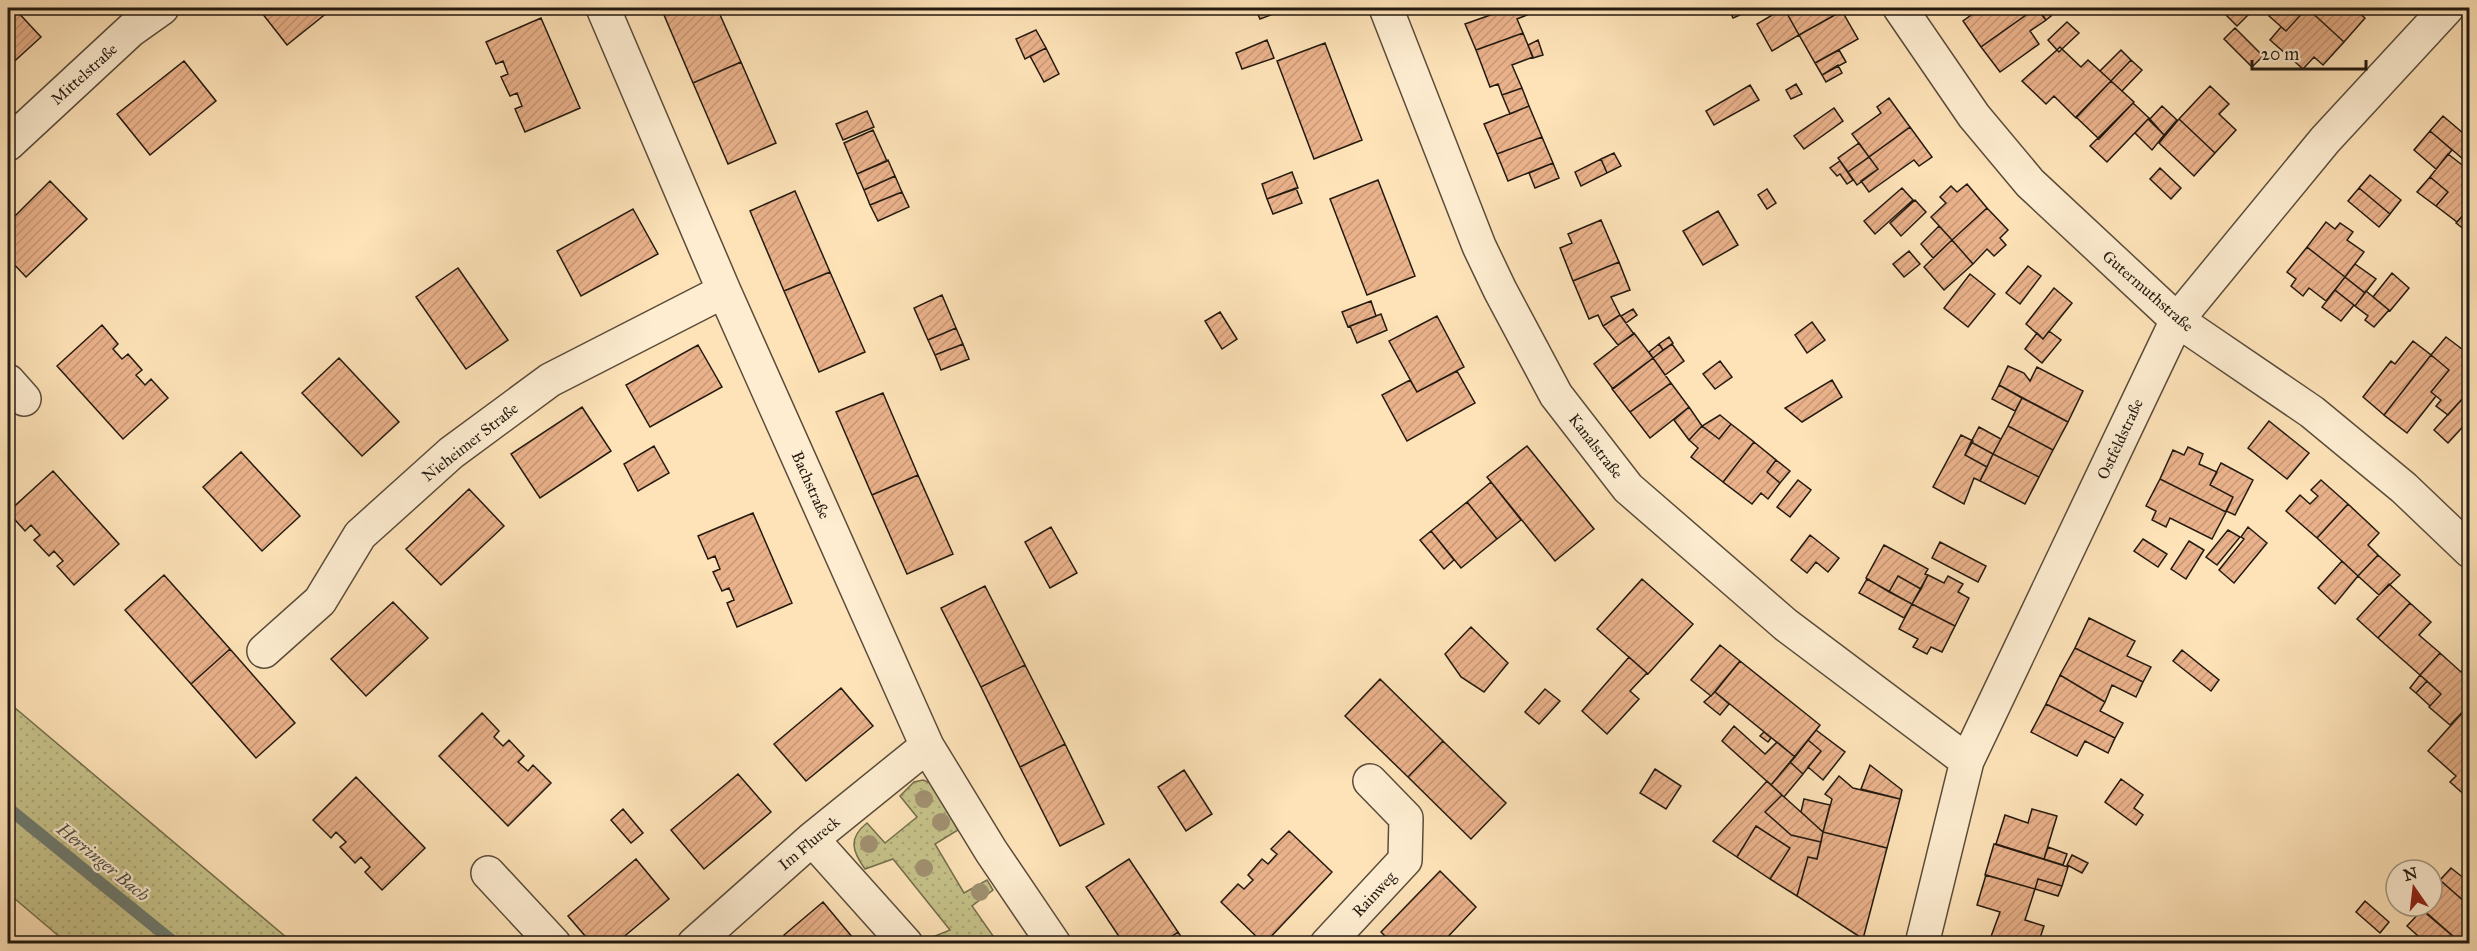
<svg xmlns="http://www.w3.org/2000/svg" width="2477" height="951" font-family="'IM FELL Great Primer',serif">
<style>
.grass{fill:url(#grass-dots);stroke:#746e4d;stroke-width:1.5}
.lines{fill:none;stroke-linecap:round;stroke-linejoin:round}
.stream{stroke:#6e7c72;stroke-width:12}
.building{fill:url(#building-hatch);stroke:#231a10;stroke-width:1.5}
.minor-casing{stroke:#5a4c3a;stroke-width:36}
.minor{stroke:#feedd1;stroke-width:33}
.tree{fill:#a09070}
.labels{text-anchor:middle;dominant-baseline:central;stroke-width:4.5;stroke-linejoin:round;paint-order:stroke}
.street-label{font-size:16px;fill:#231a10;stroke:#feedd1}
.water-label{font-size:18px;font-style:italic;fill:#4f5349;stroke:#feedd1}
</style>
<defs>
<pattern id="grass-dots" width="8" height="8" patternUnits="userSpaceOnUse" patternTransform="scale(1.5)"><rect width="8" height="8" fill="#c6c28a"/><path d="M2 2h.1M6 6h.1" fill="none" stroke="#aaa676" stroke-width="1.8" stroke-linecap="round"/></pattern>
<pattern id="building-hatch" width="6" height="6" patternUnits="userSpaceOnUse" patternTransform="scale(1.5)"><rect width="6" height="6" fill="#eab28b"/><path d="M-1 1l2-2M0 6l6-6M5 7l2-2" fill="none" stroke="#c89877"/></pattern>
</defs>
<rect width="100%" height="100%" fill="#fee3b8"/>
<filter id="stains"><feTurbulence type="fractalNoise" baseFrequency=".00333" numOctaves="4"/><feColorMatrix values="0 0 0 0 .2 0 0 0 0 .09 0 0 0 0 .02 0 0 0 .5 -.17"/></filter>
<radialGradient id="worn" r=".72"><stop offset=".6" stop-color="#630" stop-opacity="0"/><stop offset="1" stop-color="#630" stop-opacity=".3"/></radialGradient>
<path class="grass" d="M8,702L293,943H67L8,893Z
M923,780L933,784L958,830L935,844L964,893L987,880L993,890L972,906L998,943H926L923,941L950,930L893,859L865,869C852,851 848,838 867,823L885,843L917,817L900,796L914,782Z"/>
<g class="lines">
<path class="stream" d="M8,808L176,944"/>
</g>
<path class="building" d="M8,8H14L41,37L8,67Z
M258,8H333L287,45Z
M661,8H717L741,62L693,83Z
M1051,8H1071L1054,14Z
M1255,8H1289L1260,19Z
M1494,8H1542V9L1517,19L1523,33L1476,50L1465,24L1496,13Z
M1732,8H1756L1733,18L1729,9Z
M1784,8L1799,35L1772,51L1757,24Z
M1784,8H1840L1842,11L1799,35Z
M1981,8H2036L1981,47L1963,21Z
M2036,8L2046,20L2030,31L2039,44L2000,72L1981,47Z
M2037,8H2054L2048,11L2051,16L2046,20Z
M2219,8H2255L2237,26Z
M2276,8H2307L2286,31L2269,16Z
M2307,8L2344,42L2323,65L2314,57L2303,69L2270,40L2281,27L2286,31Z
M2307,8H2353L2365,18L2344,42Z
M1842,11L1858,39L1815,63L1799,35Z
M541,18L580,108L525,132L515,109L522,106L517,93L510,96L501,77L508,74L503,61L496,64L486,42Z
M2067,22L2079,33L2062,49L2060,47L2057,50L2048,40Z
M2235,28L2263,56L2252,67L2224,39Z
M1036,30L1046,48L1025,59L1016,39Z
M1523,33L1533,57L1512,65L1522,88L1502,95L1498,84L1490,87L1476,50Z
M1267,40L1274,58L1242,69L1236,53Z
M1538,40L1543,55L1533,58L1528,45Z
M1325,43L1362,140L1314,159L1277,61Z
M1046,48L1059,74L1044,82L1030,56Z
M2062,49L2081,67L2088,60L2111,81L2076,118L2054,96L2046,104L2022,81L2057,50L2059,52Z
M1839,50L1846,62L1822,75L1815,63Z
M2121,50L2131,60L2111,81L2100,71Z
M2131,60L2142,70L2122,91L2111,81Z
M184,61L216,101L150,155L117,114Z
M741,62L776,143L728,164L693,83Z
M1838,65L1842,73L1826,82L1822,75Z
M2111,81L2134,102L2099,139L2076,117Z
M1796,84L1802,94L1791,99L1786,90Z
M1750,85L1759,100L1714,125L1706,111Z
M2210,86L2229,104L2219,114L2236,130L2215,153L2179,119Z
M1522,88L1529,106L1510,114L1502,95Z
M1889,98L1910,127L1869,157L1852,134L1881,113L1877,107Z
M2133,103L2149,118L2107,162L2090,146Z
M1529,106L1542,137L1497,154L1484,124Z
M2162,106L2177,120L2164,135L2149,120Z
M1834,108L1843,121L1804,149L1794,136Z
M867,111L874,127L843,140L836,124Z
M2443,116L2470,139V152L2463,159L2430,131Z
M2149,118L2164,135L2152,150L2135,133Z
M2179,119L2215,153L2194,176L2159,143Z
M1910,127L1932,157L1919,166L1914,160L1869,192L1861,181L1878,169L1869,157Z
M873,130L887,161L857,174L844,143Z
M2430,131L2452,150L2436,169L2414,150Z
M1542,137L1553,163L1508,181L1497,154Z
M1859,143L1869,157L1848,172L1838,158Z
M1614,153L1621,166L1607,173L1601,159Z
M2448,154L2470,171V208L2457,222L2436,206L2448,192L2430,177Z
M1869,157L1878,169L1857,185L1848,172Z
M1601,159L1607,173L1581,186L1575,172Z
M888,160L895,176L864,190L857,174Z
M1840,161L1853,180L1847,184L1840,174L1837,176L1830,168Z
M1553,163L1559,178L1535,188L1529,173Z
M2160,168L2181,188L2171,199L2150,179Z
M1292,172L1298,188L1267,199L1262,184Z
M2370,175L2401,200L2390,214L2359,188Z
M895,176L902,192L870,205L864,190Z
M2430,177L2448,192L2436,206L2417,192Z
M1378,180L1415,276L1367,295L1330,199Z
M50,181L87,219L26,277L8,258V223Z
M1967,184L1987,208L1952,240L1931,217L1946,203L1940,197L1951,186L1957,192Z
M1296,188L1302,203L1273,214L1267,199Z
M1902,188L1913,200L1875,234L1864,221Z
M2359,188L2390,214L2379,227L2348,201Z
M1767,189L1776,203L1767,209L1758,195Z
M795,191L830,272L784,291L750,211Z
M902,192L909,207L878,221L870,205Z
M1915,200L1926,212L1901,236L1890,223Z
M1987,208L2008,230L2000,238L2006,245L1994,256L1987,249L1973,264L1952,240Z
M2470,208V234L2456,223Z
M633,209L658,254L581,296L557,251Z
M1718,211L1738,245L1703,265L1683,231Z
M1601,220L1619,262L1573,281L1560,248L1572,243L1568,234Z
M2326,222L2335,229L2340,223L2353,232L2347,240L2364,252L2345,277L2307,247Z
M1939,226L1952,240L1933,258L1921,244Z
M1952,240L1973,264L1944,290L1924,267Z
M2307,247L2345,277L2326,301L2309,288L2303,296L2291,286L2296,279L2287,272Z
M1909,251L1920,264L1904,277L1893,264Z
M1619,262L1630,290L1611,297L1620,315L1603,326L1598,315L1589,319L1573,281Z
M2355,264L2376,279L2365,293L2345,277Z
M2028,266L2041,276L2020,304L2006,293Z
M458,268L508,340L466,369L416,297Z
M830,272L865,352L819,372L784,291Z
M2392,273L2409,288L2390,311L2373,297Z
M1970,274L1995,294L1968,327L1944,308Z
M2345,277L2365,293L2355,306L2335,290Z
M2054,288L2072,303L2043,339L2026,324Z
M2335,290L2354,305L2341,321L2322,307Z
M2366,291L2389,310L2374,327L2365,320L2368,316L2355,306Z
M942,295L956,328L928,340L914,308Z
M1371,301L1376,316L1348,327L1342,312Z
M1633,309L1637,315L1626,323L1621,316Z
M1220,312L1237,339L1222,349L1205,321Z
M1381,314L1387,330L1357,343L1350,326Z
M1620,315L1634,334L1618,345L1603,326Z
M1437,316L1464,367L1417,392L1389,341Z
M1812,322L1825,340L1807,353L1795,335Z
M102,325L118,344L113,349L122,359L128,354L142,370L136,375L145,385L151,379L168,398L123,439L57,366Z
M956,328L963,344L935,355L928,340Z
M2049,331L2061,340L2042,363L2025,349L2037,333L2043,339Z
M1634,333L1653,358L1613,389L1594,364Z
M1669,337L1673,343L1663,350L1659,344Z
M2446,337L2470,355V390L2448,415L2436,406L2441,400L2431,392L2449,370L2431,355Z
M2413,341L2431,355L2384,415L2363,397L2391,361L2395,364Z
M963,344L969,359L941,370L935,355Z
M1659,344L1663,350L1653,358L1649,352Z
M1672,344L1684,361L1665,375L1653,358Z
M698,345L722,387L650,427L626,385Z
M2431,355L2449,370L2431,392L2436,396L2407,433L2384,415Z
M339,358L399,422L362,456L302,393Z
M1653,358L1671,383L1630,412L1612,389Z
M1720,361L1732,377L1715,389L1703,374Z
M2008,366L2024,373L2030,381L2037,367L2083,391L2068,422L1999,385Z
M1457,371L1475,403L1407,441L1382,395L1410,380L1417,392Z
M1832,380L1842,397L1802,422L1785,408Z
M1671,383L1689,407L1650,438L1630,412Z
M1999,385L2022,398L2015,411L1992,399Z
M883,393L918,475L872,495L836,412Z
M2022,398L2068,422L2053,450L2008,426Z
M2462,399L2470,406V419L2448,443L2434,430Z
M582,407L611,451L540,498L511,454Z
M1689,407L1702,426L1689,440L1674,420Z
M1720,415L1731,424L1719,439L1702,426Z
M2269,421L2309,453L2287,479L2248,448Z
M1731,424L1754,442L1723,482L1691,457L1698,448L1689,440L1702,426L1719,439Z
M2008,426L2053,450L2039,477L1993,454Z
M1979,427L2001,439L1993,454L1971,442Z
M1961,435L1973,441L1965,455L1987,467L1980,481L1974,478L1964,504L1933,487Z
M1754,442L1776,460L1767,472L1780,483L1768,499L1761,493L1752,504L1723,482Z
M1971,442L1993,454L1987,467L1965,455Z
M654,446L669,473L638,491L624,464Z
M1527,446L1594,529L1555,561L1487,477Z
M2188,447L2203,454L2199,464L2217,472L2210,485L2233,497L2226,512L2160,479L2173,450L2184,455Z
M241,452L300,516L262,551L203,487Z
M1993,454L2039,477L2025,504L1980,481Z
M1776,460L1790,471L1780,483L1767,472Z
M2221,463L2253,480L2235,515L2226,511L2233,497L2210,485Z
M53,471L119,544L74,585L57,566L63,561L54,551L49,556L34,540L40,535L31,525L25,531L8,512Z
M918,475L953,554L907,574L872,495Z
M2160,479L2226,512L2212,539L2170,518L2166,527L2152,520L2156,511L2146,506Z
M1798,480L1811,490L1790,517L1777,507Z
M2321,480L2348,504L2317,538L2286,511L2300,495L2310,504L2318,496L2311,490Z
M1491,482L1521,520L1497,539L1467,502Z
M469,489L504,526L441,585L406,549Z
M1467,502L1497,539L1461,568L1431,531Z
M2348,504L2379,533L2368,545L2378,555L2358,576L2317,538Z
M753,513L792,603L737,627L727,603L734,600L729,588L722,591L713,572L720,569L715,556L708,559L698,536Z
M1051,527L1077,573L1050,588L1025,542Z
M2248,527L2267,543L2234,583L2219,570L2244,539L2241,537Z
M2228,530L2240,537L2217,565L2206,557Z
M1431,531L1454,560L1444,569L1420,540Z
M1810,535L1839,558L1828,572L1816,562L1807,573L1791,560Z
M2143,539L2167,554L2158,567L2134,551Z
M2189,541L2204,550L2186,579L2171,569Z
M1940,542L1986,566L1978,582L1932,558Z
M1884,545L1928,569L1925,574L1928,575L1921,589L1898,576L1889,592L1866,578Z
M2378,555L2400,575L2379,595L2358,576Z
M2342,561L2358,576L2335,604L2318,588Z
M164,575L230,649L191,684L125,610Z
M1928,575L1944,583L1948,576L1963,584L1958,592L1969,598L1955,626L1912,604Z
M1898,576L1921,589L1912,604L1889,592Z
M1642,579L1693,624L1648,674L1597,629Z
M1867,579L1912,604L1904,618L1859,593Z
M2389,584L2410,603L2378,638L2357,619Z
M985,586L1025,665L981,687L941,608Z
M393,602L428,638L366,696L331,659Z
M2410,603L2431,622L2419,635L2440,653L2420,675L2378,638Z
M1912,604L1955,626L1942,652L1931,647L1927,654L1913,647L1918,639L1899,629Z
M2089,618L2135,641L2127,656L2151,667L2143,682L2075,648Z
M1471,627L1508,663L1484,692L1461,677L1445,654Z
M1720,645L1740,661L1711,696L1691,680Z
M2075,648L2143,682L2136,697L2112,685L2105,702L2060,675Z
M230,649L295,723L256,758L191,684Z
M2182,650L2219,680L2211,691L2173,661Z
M2440,653L2461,672L2466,666L2470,669V704L2450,725L2429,707L2441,694L2420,675Z
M1629,657L1647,673L1630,691L1639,699L1607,734L1582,711Z
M1740,661L1820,725L1795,757L1715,692Z
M1025,665L1065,744L1020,767L981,687Z
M2060,675L2105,702L2100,711L2123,723L2115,738L2046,704Z
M2420,675L2427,681L2416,693L2410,688Z
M1380,679L1443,741L1408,777L1345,716Z
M2427,681L2441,694L2430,706L2416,693Z
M841,688L873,726L806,781L774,744Z
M1545,689L1560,701L1539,724L1525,712Z
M1715,692L1729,704L1720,715L1704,702Z
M2046,704L2115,738L2108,753L2085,741L2077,756L2031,732Z
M2470,704V796L2468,798L2450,782L2456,776L2428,751Z
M482,713L499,731L494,737L503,746L509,740L524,756L518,762L528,771L533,765L551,783L508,826L439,756Z
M1734,726L1765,754L1777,742L1795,757L1771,785L1722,741Z
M1816,730L1845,752L1823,780L1808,767L1821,751L1808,740Z
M1764,732L1771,738L1768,742L1760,736Z
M1808,740L1821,751L1803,774L1790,762Z
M1443,741L1506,803L1471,839L1408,777Z
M1065,744L1104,824L1060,846L1020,767Z
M1790,762L1803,774L1784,797L1771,785Z
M1870,765L1902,790L1900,799L1861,789Z
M1655,769L1681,786L1666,809L1640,793Z
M1184,770L1212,814L1186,831L1158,787Z
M738,774L771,812L704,869L671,830Z
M1839,776L1853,788L1900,799L1887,848L1823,832L1832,799L1825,794Z
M356,777L425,848L382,890L365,872L370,867L361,857L355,863L340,847L346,842L336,832L331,838L313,820Z
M2121,779L2143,795L2134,808L2143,815L2136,825L2105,802Z
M1767,781L1782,795L1765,812L1791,835L1821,842L1817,859L1808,857L1797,896L1770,879L1790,848L1756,826L1737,857L1713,841Z
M1782,795L1823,832L1821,842L1791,835L1765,812Z
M1804,799L1830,805L1823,832L1801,812Z
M623,809L643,833L631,843L611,820Z
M2032,809L2057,816L2044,859L1996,844L2005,815L2028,823Z
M1756,826L1790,848L1770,879L1737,857Z
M1289,831L1332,872L1264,944L1221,902L1238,884L1244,889L1253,880L1248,875L1262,859L1268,864L1277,854L1271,849Z
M1823,832L1887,848L1863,939L1797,896L1808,857L1817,859Z
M1994,844L2068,867L2062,886L2038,879L2035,889L1985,875Z
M2048,847L2067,854L2063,865L2044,859Z
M2072,855L2088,863L2082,873L2067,865Z
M636,859L669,899L615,944H592L568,916Z
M1129,859L1178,932L1161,944H1124L1086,887Z
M2451,868L2470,883V898L2466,903L2440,880Z
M1440,871L1476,907L1441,944H1393L1381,932Z
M1986,875L2035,889L2025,920L2044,926L2038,944L1989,942L2000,912L1977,905Z
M2038,879L2062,886L2058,896L2035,889Z
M2442,882L2466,903L2463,907L2470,913V944H2462L2420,907L2432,906V893Z
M2365,901L2389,922L2380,933L2356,912Z
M823,902L858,944H792L784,935Z
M2422,910L2462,944H2427L2407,926Z
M1178,932L1186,944H1161Z"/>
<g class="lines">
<defs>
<path id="minor" d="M603,8L724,291L927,746L991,851L1054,944
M1386,8L1479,246L1500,290L1556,395L1628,488L1786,625L1967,761
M1900,8L1974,116L2030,183L2177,320L2312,412L2404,488L2470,551
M8,144L131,30L162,8
M8,381L24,399
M264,651L320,601L360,535L451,453L550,380L724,291
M812,839L906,944
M488,873L554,944
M694,944L812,839L927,746
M1327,944L1405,860L1406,818L1370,781
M1922,944L1967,761L2177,320L2325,140L2447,8"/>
</defs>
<use href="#minor" class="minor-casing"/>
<use href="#minor" class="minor"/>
</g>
<g class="tree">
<circle cx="924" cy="799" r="9"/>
<circle cx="941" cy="822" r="9"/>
<circle cx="869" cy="844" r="9"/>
<circle cx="924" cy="868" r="9"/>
<circle cx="980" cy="892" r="9"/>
</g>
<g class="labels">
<g class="street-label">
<text transform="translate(84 74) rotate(-42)">Mittelstraße</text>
<text transform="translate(2148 291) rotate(41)">Gutermuthstraße</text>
<text transform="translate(2120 439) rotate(-65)">Ostfeldstraße</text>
<text transform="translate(470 442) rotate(-38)">Nieheimer Straße</text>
<text transform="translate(1596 446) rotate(52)">Kanalstraße</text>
<text transform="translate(811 485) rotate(66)">Bachstraße</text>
<text transform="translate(809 843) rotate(-40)">Im Flureck</text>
<text transform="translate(1374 894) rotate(-47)">Rainweg</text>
</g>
<g class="water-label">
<text transform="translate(103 862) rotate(39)">Herringer Bach</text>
</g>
</g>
<rect width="2477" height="951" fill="none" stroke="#fee3b8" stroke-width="30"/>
<rect x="9" y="9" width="2459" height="933" fill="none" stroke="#231a10" stroke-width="3"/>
<rect x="15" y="15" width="2447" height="921" fill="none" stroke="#231a10" stroke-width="1.5"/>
<g transform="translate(2414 888) rotate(346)"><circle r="28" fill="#feedd1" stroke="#a69984" stroke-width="1.5"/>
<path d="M0-4.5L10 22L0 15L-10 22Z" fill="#8f2418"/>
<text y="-9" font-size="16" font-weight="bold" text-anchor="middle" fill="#231a10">N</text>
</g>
<path d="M2252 60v9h114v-9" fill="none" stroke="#231a10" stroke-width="3"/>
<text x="2261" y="60" font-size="18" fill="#231a10" stroke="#feedd1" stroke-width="4.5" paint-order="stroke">20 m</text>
<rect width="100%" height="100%" filter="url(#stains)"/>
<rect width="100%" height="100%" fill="url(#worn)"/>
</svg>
